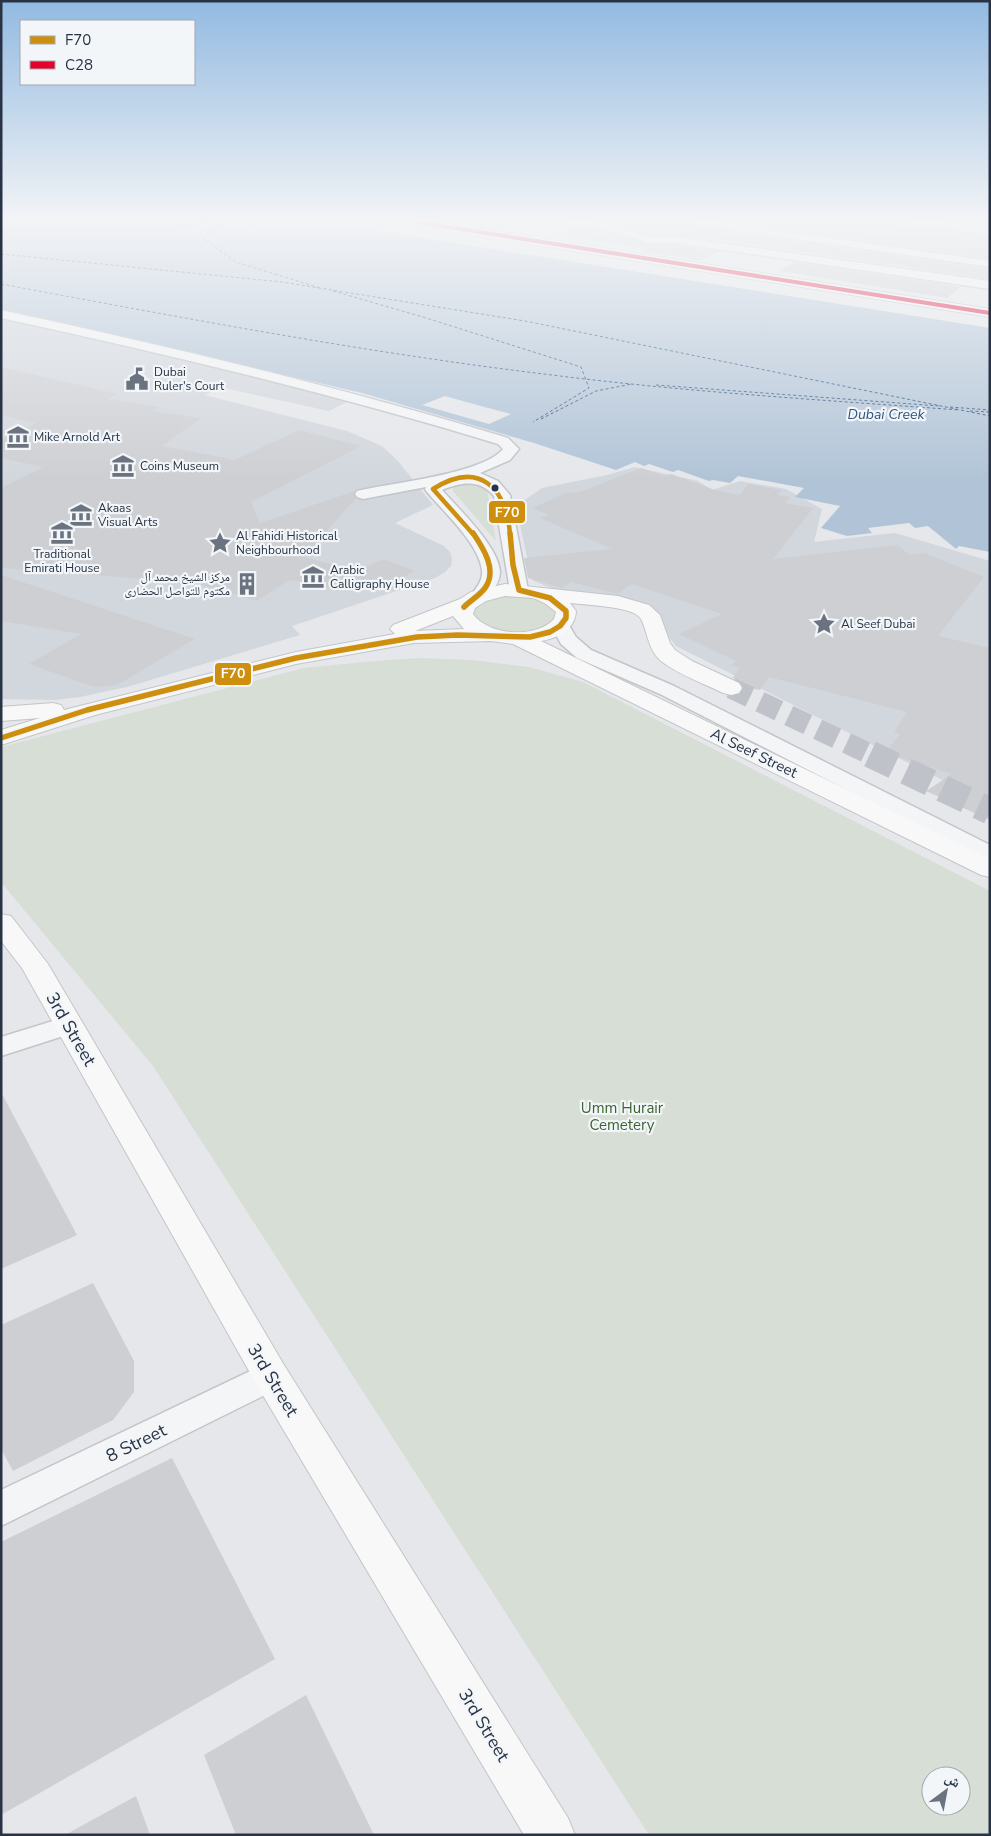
<svg xmlns="http://www.w3.org/2000/svg" width="991" height="1836" font-family="'Nunito Sans','Noto Naskh Arabic',sans-serif">
<style>
.built{fill:#d2d7dd}
.green{fill:#d6ded5;fill-rule:evenodd}
.water{fill:#b1c4d7}
.pier{fill:#e5e7ea}
.lines{fill:none;stroke-linecap:round;stroke-linejoin:round}
.ferry{stroke:#2e547f;stroke-width:1;stroke-dasharray:3 2.5;stroke-linecap:butt}
.building{fill:#cdcfd3}
.secondary-tunnel-far1{stroke:#bfc3c9;stroke-width:21;stroke-dasharray:21 11;stroke-linecap:butt}
.secondary-tunnel{stroke:#bfc3c9;stroke-width:27;stroke-dasharray:27 13;stroke-linecap:butt}
.street-casing{stroke:#c3c5c8;stroke-width:3}
.secondary-casing{stroke:#c3c5c8;stroke-width:2}
.street{fill:#f4f5f7;fill-rule:evenodd}
.secondary{fill:#f8f8f8;fill-rule:evenodd}
.bus-1-far1-casing{stroke:#f3f6f9;stroke-width:7}
.bus-1-casing{stroke:#f3f6f9;stroke-width:9}
.bus-2-casing{stroke:#f3f6f9;stroke-width:5.5}
.bus-1-far1{stroke:#ce8f0e;stroke-width:4.5}
.bus-1{stroke:#ce8f0e;stroke-width:5.5}
.bus-2{stroke:#e4002b;stroke-width:4}
.bus-dot{fill:#283446;stroke:#f3f6f9;stroke-width:2}
.labels{text-anchor:middle;dominant-baseline:central;stroke-width:4.5;stroke-linejoin:round;paint-order:stroke}
.far-poi-label{font-size:12px;fill:#283446;stroke:#f3f6f9;text-anchor:start}
.far-water-label{font-size:14px;font-style:italic;fill:#2e547f;stroke:#f3f6f9}
.street-label{font-size:15px;fill:#283446;stroke:#f3f6f9}
.park-label{font-size:15px;fill:#3e6434;stroke:#f3f6f9}
.near-street-label{font-size:18px;fill:#283446;stroke:#f3f6f9}
.line-badge{stroke:#f3f6f9;stroke-width:2}
.badge-label{font-size:14px;text-anchor:middle;font-weight:bold;fill:#fff}
</style>
<rect width="100%" height="100%" fill="#e5e7ea"/>
<path class="built" d="M1,319L263,377L353,399L329,411L220,387L205,395L347,431L382,446L397,460L433,505L395,523L444,546L450,552L452,559L451,566L445,572L435,578L292,626L300,635L127,687L80,697L55,700L1,699Z
M635,467L698,481L712,490L740,481L786,489L822,509L814,542L895,533L990,561V804L676,646L642,603L555,590L532,580L516,506L542,488L607,475Z"/>
<path class="green" d="M463,483H476L487,489L496,541L453,491L454,486Z
M527,594L558,608L556,621C521,640 509,635 473,621L471,608L487,597Z
M418,658L472,660L529,667L583,682L990,891V1835H649L153,1066L1,882V747L304,668L364,662ZM931,1776H961V1806H931Z"/>
<path class="water" d="M1,222H323L990,328V552L959,546L956,549L928,526L915,528L909,523L868,528L872,533L847,536L821,528L840,506L795,497L804,488L738,476L730,483L713,480L709,481L678,470L673,472L649,464L644,466L635,462L616,470L534,443L362,393L1,309Z"/>
<path class="pier" d="M445,396L477,405L511,414L489,424L422,405Z"/>
<g class="lines">
<path class="ferry" d="M227,222L203,238L236,262L320,288
M1,229L126,231L169,229L207,222
M1,254L282,282L525,321L990,416
M1,284C184,318 367,353 552,375C687,392 823,400 959,410
M333,291L423,317L581,367L589,388L533,422
M656,385L939,406
M950,407L990,410
M970,411L990,412
M541,419L596,391L632,384"/>
</g>
<path class="building" d="M605,222H691L698,227L990,269V279L734,242L677,235H649L624,225Z
M735,222H857L910,226L990,236V259Z
M568,225L621,235L647,245H677L718,251L701,261L641,251L646,249L568,236Z
M794,262L961,287L947,298L780,271Z
M1,367L117,394L107,399L159,407L152,411L201,418L162,446L235,460L299,430L361,446L251,502L260,523L355,491L353,495L356,498L304,557L358,571L384,559L414,571L383,590L342,586L335,590L305,582L289,580L257,601L163,574L159,580L1,568V488L43,467L1,458V439L36,423L1,415Z
M641,468L665,476L671,474L715,490L739,495L749,484L781,490L777,495L790,497L785,503L813,508L773,559L898,545L909,555L924,553L984,577L938,636L990,648V820L926,791L952,774L885,753L900,734L894,732L907,712L769,677L760,690L744,687L740,681L733,678L739,668L731,665L736,661L679,634L722,614L631,584L618,594L571,582L562,588L528,578L524,558L612,549L540,518L549,515L532,508L569,492L573,493L583,491Z
M1,575L195,639L117,685L94,687L29,664L81,634L1,621Z
M1,1092L77,1235L1,1269Z
M93,1283L134,1361V1392L113,1420L13,1471L1,1449V1325Z
M172,1458L275,1659L1,1815V1542Z
M306,1695L374,1835H236L204,1755Z
M136,1796L150,1835H65Z"/>
<g class="lines">
<path class="secondary-tunnel-far1" d="M731,688L872,755"/>
<path class="secondary-tunnel" d="M870,754L990,811"/>
<defs>
<path id="street" d="M567,222H593L623,227L649,237H677L990,281V289L677,243H647L621,233L572,225Z
M693,222H721L990,261V267L698,225Z
M907,222H941L990,228V234L912,225Z
M1,310C172,347 341,387 508,438L519,449L510,460L480,473L498,481L510,495L528,590L525,594L519,595L513,594L510,590L494,496C479,479 463,482 442,490C458,508 499,547 500,572C500,582 493,591 486,599L480,601L474,599L471,595C476,588 483,581 482,571C480,545 444,512 427,492L425,489L426,487L363,499L357,497L355,494L357,491C390,483 483,474 503,449L498,444C334,394 168,354 1,318Z
M560,620L567,622L576,637L591,650L674,686L990,845V861L982,859L660,694L577,658L561,644L551,626L553,622Z
M69,1016L79,1019L83,1025L79,1031L1,1056V1037Z
M271,1361L283,1366L288,1376L283,1386L1,1526V1490Z"/>
<path id="secondary" d="M410,222H439L990,309V317L416,226Z
M505,584L618,596L649,605L660,615L670,643L675,650L692,661L739,683L742,688L739,693L731,695L723,693C703,683 679,675 661,661C648,650 648,633 641,619C634,606 585,605 570,603L576,611C575,630 558,638 541,641L990,859V877L981,875L513,644L491,641L414,643L296,664L95,715L1,745V730L40,718L1,721V707L53,703L61,705L64,710L296,652L395,634L390,629L393,625L460,599L471,592ZM505,596L534,598L546,604L556,612L554,619C536,639 489,636 473,614L475,608L486,601ZM453,616L464,629L415,631Z
M1,914L11,916L48,964L284,1365L568,1818L575,1835H524L258,1387L22,968L1,941Z"/>
</defs>
<use href="#street" class="street-casing"/>
<use href="#secondary" class="secondary-casing"/>
<use href="#street" class="street"/>
<use href="#secondary" class="secondary"/>
<defs>
<path id="bus-1-far1" d="M473,534L433,489C479,460 506,487 510,534"/>
<path id="bus-1" d="M464,607C471,600 479,596 485,588C498,570 483,548 473,533
M1,738L87,710L296,658L417,637L458,635L530,637L550,632L560,626L566,618V611L550,598L519,590L513,565L510,533"/>
<path id="bus-2" d="M417,222L990,313"/>
</defs>
<use href="#bus-1-far1" class="bus-1-far1-casing"/>
<use href="#bus-1" class="bus-1-casing"/>
<use href="#bus-2" class="bus-2-casing"/>
<use href="#bus-1-far1" class="bus-1-far1"/>
<use href="#bus-1" class="bus-1"/>
<use href="#bus-2" class="bus-2"/>
</g>
<linearGradient id="sky" x2="0" y2="1"><stop stop-color="#92bae1"/><stop offset="0.46" stop-color="#f3f4f6"/><stop offset="1" stop-color="#f3f4f6" stop-opacity="0"/></linearGradient>
<rect width="991" height="479" fill="url(#sky)"/>
<defs>
<symbol id="civic-bare" viewBox="-9 -9 18 18"><path d="M-.6-6.5H3V-4.5H.6V-3L4-1V1h2V6H-6V1h2V-1L-.6-3ZM-1.2 2.5V6h2.4V2.5Z" fill="#6a737f" stroke="#f3f6f9" stroke-width="2.5" paint-order="stroke"/></symbol>
<symbol id="museum-bare" viewBox="-9 -9 18 18"><path d="M0-6L6-3V-2H-6V-3ZM-5-1h2V3h-2ZM-1-1h2V3h-2ZM3-1h2V3H3ZM-6 4H6V6H-6Z" fill="#6a737f" stroke="#f3f6f9" stroke-width="2.5" paint-order="stroke"/></symbol>
<symbol id="sight-bare" viewBox="-9 -9 18 18"><path d="M0-6L1.8-2.2L6-1.7L2.9 1.2L3.7 5.4L0 3.3L-3.7 5.4L-2.9 1.2L-6-1.7L-1.8-2.2Z" fill="#6a737f" stroke="#f3f6f9" stroke-width="2.5" paint-order="stroke"/></symbol>
<symbol id="building-bare" viewBox="-9 -9 18 18"><path d="M-4-6H4V6H1V3H-1V6H-4ZM-2.5-4.3h1.7v1.8h-1.7ZM.8-4.3h1.7v1.8H.8ZM-2.5-1h1.7V.8h-1.7ZM.8-1h1.7V.8H.8Z" fill="#6a737f" stroke="#f3f6f9" stroke-width="2.5" paint-order="stroke"/></symbol>
</defs>
<g fill-rule="evenodd">
<use href="#civic-bare" x="121" y="363" width="32" height="32"/>
<use href="#museum-bare" x="2" y="421" width="32" height="32"/>
<use href="#museum-bare" x="107" y="450" width="32" height="32"/>
<use href="#museum-bare" x="65" y="499" width="32" height="32"/>
<use href="#museum-bare" x="46" y="517" width="32" height="32"/>
<use href="#sight-bare" x="204" y="527" width="32" height="32"/>
<use href="#museum-bare" x="297" y="561" width="32" height="32"/>
<use href="#building-bare" x="231" y="568" width="32" height="32"/>
<use href="#sight-bare" x="808" y="608" width="32" height="32"/>
</g>
<circle class="bus-dot" cx="495" cy="488" r="4.5"/>
<g class="labels">
<g class="far-poi-label">
<text x="154" y="372">Dubai<tspan x="154" dy="14">Ruler's Court</tspan></text>
<text x="34" y="437">Mike Arnold Art</text>
<text x="140" y="466">Coins Museum</text>
<text x="98" y="508">Akaas<tspan x="98" dy="14">Visual Arts</tspan></text>
<text x="236" y="536">Al Fahidi Historical<tspan x="236" dy="14">Neighbourhood</tspan></text>
<text x="62" y="554" text-anchor="middle">Traditional<tspan x="62" dy="14">Emirati House</tspan></text>
<text x="330" y="570">Arabic<tspan x="330" dy="14">Calligraphy House</tspan></text>
<text x="230" y="577" text-anchor="end">مركز الشيخ محمد آل<tspan x="230" dy="14">مكتوم للتواصل الحضارى</tspan></text>
<text x="841" y="624">Al Seef Dubai</text>
</g>
<g class="far-water-label">
<text x="886" y="414">Dubai Creek</text>
</g>
<g class="street-label">
<text transform="translate(754 753) rotate(26)">Al Seef Street</text>
</g>
<g class="park-label">
<text x="622" y="1108">Umm Hurair<tspan x="622" dy="17">Cemetery</tspan></text>
</g>
<g class="near-street-label">
<text transform="translate(71 1029) rotate(60)">3rd Street</text>
<text transform="translate(273 1380) rotate(59)">3rd Street</text>
<text transform="translate(136 1443) rotate(-26)">8 Street</text>
<text transform="translate(484 1725) rotate(59)">3rd Street</text>
</g>
</g>
<g class="line-badge">
<rect x="488" y="500" width="38" height="24" rx="5" fill="#ce8f0e"/>
<rect x="214" y="662" width="38" height="24" rx="5" fill="#ce8f0e"/>
</g>
<g class="badge-label">
<text x="507" y="517">F70</text>
<text x="233" y="678">F70</text>
</g>
<rect width="991" height="1836" fill="none" stroke="#283446" stroke-width="5"/>
<rect x="20" y="20" width="175" height="65" fill="#f3f6f9" stroke="#a2a8b1"/>
<rect x="30" y="36" width="25" height="8" fill="#ce8f0e" stroke="#a2a8b1"/>
<text x="65" y="45" font-size="15" fill="#283446">F70</text>
<rect x="30" y="61" width="25" height="8" fill="#e4002b" stroke="#a2a8b1"/>
<text x="65" y="70" font-size="15" fill="#283446">C28</text>
<g transform="translate(946 1791) rotate(32)"><circle r="24" fill="#f3f6f9" stroke="#a2a8b1"/>
<path d="M0-4L9 19L0 12L-9 19Z" fill="#6a737f"/>
<text y="-8" font-size="14" font-weight="bold" text-anchor="middle" fill="#283446">ش</text>
</g>
</svg>
